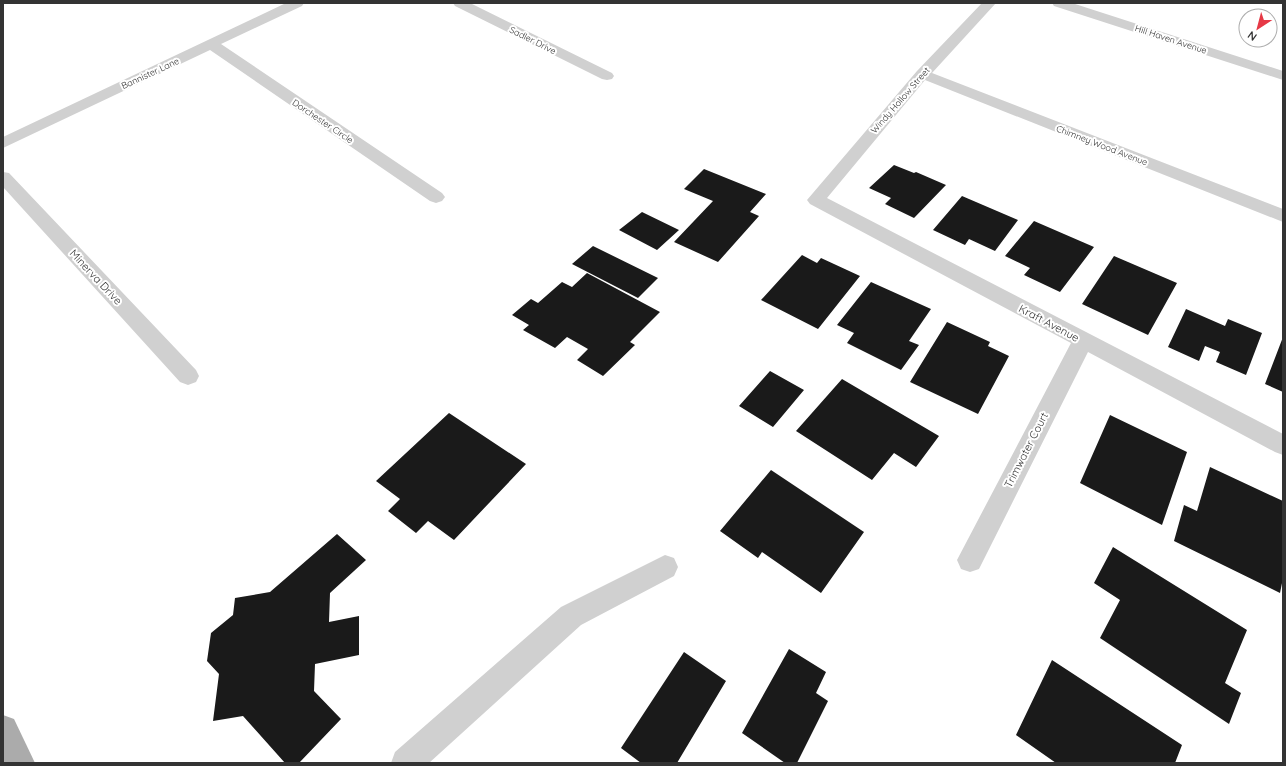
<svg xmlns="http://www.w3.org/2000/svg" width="1286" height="766" font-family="Quicksand,sans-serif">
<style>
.building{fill:#1a1a1a}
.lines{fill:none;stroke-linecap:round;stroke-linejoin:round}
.minor{fill:#d0d0d0;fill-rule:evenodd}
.major{fill:#ababab;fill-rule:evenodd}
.labels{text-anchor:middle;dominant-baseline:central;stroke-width:4;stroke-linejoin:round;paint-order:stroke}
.far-street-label{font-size:9px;fill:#333;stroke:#fff}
.street-label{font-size:11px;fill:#333;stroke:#fff}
</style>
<rect width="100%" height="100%" fill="#fff"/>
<path class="building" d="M894,165L914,173L916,172L946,185L914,218L885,204L891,198L869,188Z
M704,169L766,194L750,212L759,216L718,262L674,242L713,201L684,189Z
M962,196L1018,220L995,251L969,239L965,245L933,230Z
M642,212L679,230L657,250L619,230Z
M1034,221L1094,247L1060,292L1024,275L1030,268L1005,256Z
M593,246L658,278L638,298L572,264Z
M802,255L817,263L821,258L860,276L818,329L761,300Z
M1114,256L1177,283L1148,335L1082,304Z
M587,273L660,312L630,342L635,345L603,376L577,360L588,349L567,337L555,348L523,330L529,325L512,315L531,299L538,303L562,282L572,287Z
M871,282L931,309L909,341L919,345L901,370L847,343L854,333L837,325Z
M1186,309L1225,326L1228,319L1262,333L1246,375L1216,362L1220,352L1205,346L1199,361L1168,347Z
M947,322L990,342L988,346L1009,356L978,414L910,382Z
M1283,337V392L1265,384Z
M770,371L804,390L773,427L739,406Z
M842,379L939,436L916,467L894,453L872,480L796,431Z
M449,413L526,464L454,540L428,521L416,533L388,511L400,499L376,481Z
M1110,415L1187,452L1162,525L1080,483Z
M1210,467L1283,501V578L1280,593L1174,541L1184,505L1197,511Z
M771,470L864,532L821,593L762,552L758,558L720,531Z
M337,534L366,560L330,593L329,622L359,616V655L315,664L314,691L341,719L299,763H285L243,716L213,721L219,674L207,661L211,633L233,615L235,598L270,592Z
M1113,547L1247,630L1225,683L1241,693L1229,724L1100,638L1120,600L1094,583Z
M789,649L826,672L816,693L828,701L797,763H785L742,733Z
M684,652L726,681L677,763H641L621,748Z
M1052,660L1182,745L1175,763H1056L1016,735Z"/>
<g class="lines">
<path class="minor" d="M286,3H304L302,6L221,44L442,193L445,197L442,201L436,203L430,201L210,50L3,148V137Z
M453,3H470L612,73L614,76L612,79L607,80L602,79L455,6Z
M982,3H996L932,73L1283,209V222L925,80L827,198L1283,434V455L1275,452L1088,352L979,569L970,572L961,569L957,560L1071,343L810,204L807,200L917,71Z
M1052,3H1072L1283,71V80L1054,6Z
M3,172L9,173L196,370L199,376L196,382L188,385L180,382L3,187Z
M665,555L674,558L678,567L674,576L581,625L429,763H391L395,752L561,607Z"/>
<path class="major" d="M3,715L14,719L35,763H4Z"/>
</g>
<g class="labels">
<g class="far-street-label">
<text transform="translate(1171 39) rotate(18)">Hill Haven Avenue</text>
<text transform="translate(533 40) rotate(27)">Sadler Drive</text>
<text transform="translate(150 73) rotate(-25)">Bannister Lane</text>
<text transform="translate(900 100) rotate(-49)">Windy Hollow Street</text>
<text transform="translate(323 121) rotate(34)">Dorchester Circle</text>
<text transform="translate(1102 145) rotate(21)">Chimney Wood Avenue</text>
</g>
<g class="street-label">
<text transform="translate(96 277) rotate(47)">Minerva Drive</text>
<text transform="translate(1049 323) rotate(28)">Kraft Avenue</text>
<text transform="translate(1026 450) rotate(-63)">Trimwater Court</text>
</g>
</g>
<rect width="1286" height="766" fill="none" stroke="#333333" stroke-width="8"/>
<g transform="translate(1258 28) rotate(216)"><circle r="19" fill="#ffffff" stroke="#adadad"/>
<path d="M0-3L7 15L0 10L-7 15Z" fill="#e63946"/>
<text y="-6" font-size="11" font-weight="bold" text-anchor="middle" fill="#333333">N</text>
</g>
</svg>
